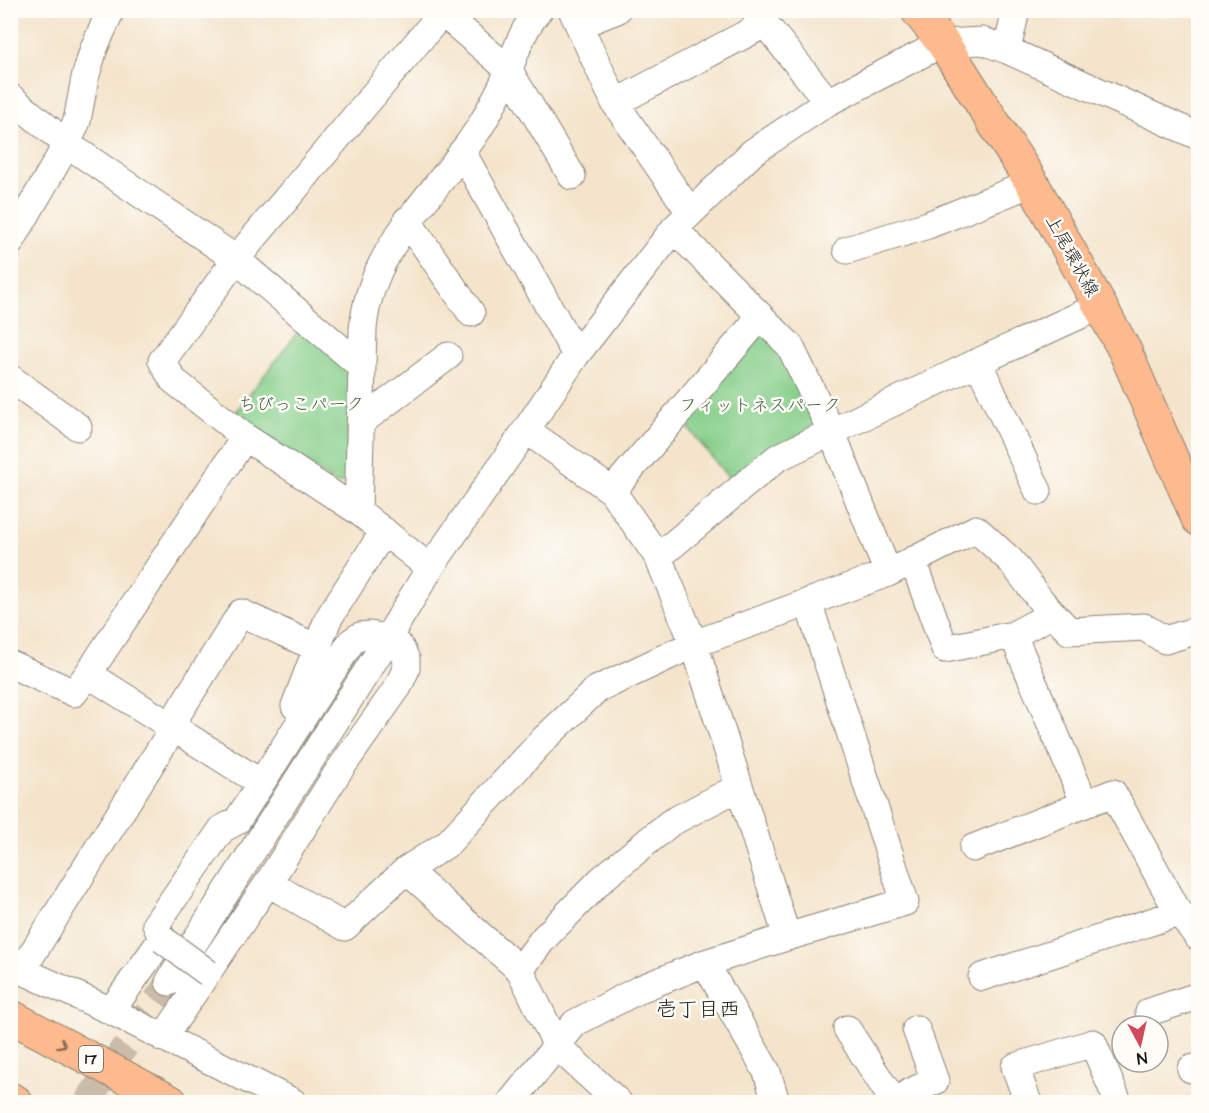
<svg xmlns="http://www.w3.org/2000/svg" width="1209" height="1113" font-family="'Architects Daughter','Klee One',sans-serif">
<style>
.green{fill:#87cf8b;stroke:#527654;stroke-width:1.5}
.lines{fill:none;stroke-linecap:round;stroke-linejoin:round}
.minor-tunnel{stroke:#c9bca8;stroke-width:27;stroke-dasharray:27 14;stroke-linecap:butt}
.minor-casing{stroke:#888074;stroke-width:29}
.major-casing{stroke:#888074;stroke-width:35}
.highway-casing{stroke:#888074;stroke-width:35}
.minor{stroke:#fff;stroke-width:27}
.major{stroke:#fcba8e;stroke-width:33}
.highway{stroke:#fcba8e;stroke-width:33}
.minor-bridge-casing{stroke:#888074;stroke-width:29;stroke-linecap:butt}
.minor-bridge{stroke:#fff;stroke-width:27}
.oneway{stroke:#8c6b55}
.labels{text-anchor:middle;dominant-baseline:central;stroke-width:5;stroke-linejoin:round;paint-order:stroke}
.shield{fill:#fdfcf7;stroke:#605f5e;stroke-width:1.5}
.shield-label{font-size:16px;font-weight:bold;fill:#1c1c1c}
.street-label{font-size:18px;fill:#1c1c1c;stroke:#fdfcf7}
.park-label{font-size:18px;fill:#415b43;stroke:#fdfcf7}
.quarter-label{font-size:21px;fill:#1c1c1c;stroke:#fdfcf7}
</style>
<rect width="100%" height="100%" fill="#fdfcf7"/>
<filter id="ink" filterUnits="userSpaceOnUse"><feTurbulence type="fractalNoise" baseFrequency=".0167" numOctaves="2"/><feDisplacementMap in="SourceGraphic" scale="12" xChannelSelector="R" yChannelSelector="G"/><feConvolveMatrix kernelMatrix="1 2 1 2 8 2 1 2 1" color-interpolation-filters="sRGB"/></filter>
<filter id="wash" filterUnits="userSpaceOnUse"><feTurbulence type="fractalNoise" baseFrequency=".008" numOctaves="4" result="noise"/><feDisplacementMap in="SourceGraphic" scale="24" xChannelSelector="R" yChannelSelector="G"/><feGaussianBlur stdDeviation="1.35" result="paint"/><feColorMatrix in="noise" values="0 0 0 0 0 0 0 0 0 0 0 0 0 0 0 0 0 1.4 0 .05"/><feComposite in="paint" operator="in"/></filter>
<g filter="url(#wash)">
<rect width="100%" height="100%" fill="#f4e4cb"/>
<path class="green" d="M301,328L350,366L347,481L336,484L234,414Z
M760,336L767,337L788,353L819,423L732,482L685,424Z"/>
</g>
<g filter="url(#ink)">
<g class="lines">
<path class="minor-tunnel" d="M87,1102L169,982"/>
<defs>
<path id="minor" d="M439,10L508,69L572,176
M572,10L615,103L690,212
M754,10L828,102
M579,25L617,10
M1007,50L1016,10
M10,97L67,144L236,259L362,367
M615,103L765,24
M462,152L576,355
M407,220L471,313
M674,229L790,346L832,433L888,573
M10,243L67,144L77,121L85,78L94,48L111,10
M847,250L928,225L1032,183
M978,362L1038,491
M10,378L78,427
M360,423L448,356
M245,437L88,674L261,783
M612,491L760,317
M358,511L363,329C371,242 439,194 481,125C489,112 496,98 503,84C514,59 520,32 539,10
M658,557L777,458L978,362L1100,306
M913,560L945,649L1013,635L1053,614
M430,568L358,511L245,437L173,380L162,361L236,259L442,13
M1013,635L1085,804
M10,664L74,693L88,674
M295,706L328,619L384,531
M973,848L1113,793L1176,908L1198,937
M406,870L520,970
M268,883L345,927L406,870L447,844L544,739L596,690L694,644L888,573L976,529L1011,561L1042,602L1069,631L1144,627L1165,640L1198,630
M787,937L905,902L808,602
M705,963L767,1072L776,1102
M10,965L111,1011L293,1102
M22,970L167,738L170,726L241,613L317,648
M982,977L1178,913
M169,982L380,651L430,568L526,430L576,355L674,229L753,152L828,102L943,43L983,41L1007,50L1198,136
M111,1011L162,939L156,924L222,829L237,821L351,642L360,636L370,635L388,638L400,647L406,659V669L398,687L338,772L268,883L163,1038
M1149,1012L1198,996
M847,1029L894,1102
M1191,1069L1198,1067
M511,1102L575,1023L640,989L705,963L787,937L694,644L658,557L612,491L526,430
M618,1102L557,1046L520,970L543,939L602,879L670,823L739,787
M898,1102L910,1092L935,1081L916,1029
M1028,1102L1015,1067L1093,1043L1118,1102"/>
<path id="major" d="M917,10L943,43L1032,183L1125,351L1198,519"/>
<path id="highway" d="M10,1016L171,1102
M10,1099L16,1102"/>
</defs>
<use href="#minor" class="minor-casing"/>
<use href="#major" class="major-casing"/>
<use href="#highway" class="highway-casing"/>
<use href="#minor" class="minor"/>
<use href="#major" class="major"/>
<use href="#highway" class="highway"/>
<defs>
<path id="minor-bridge" d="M162,939L208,973"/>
</defs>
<use href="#minor-bridge" class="minor-bridge-casing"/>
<use href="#minor-bridge" class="minor-bridge"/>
</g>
<defs><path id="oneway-chevron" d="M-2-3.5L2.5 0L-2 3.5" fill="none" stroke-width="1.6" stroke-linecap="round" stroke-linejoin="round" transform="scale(1.5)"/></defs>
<use class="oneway" href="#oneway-chevron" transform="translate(62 1044) rotate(28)"/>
</g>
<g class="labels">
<rect class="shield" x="79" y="1046" width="24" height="26" rx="4.5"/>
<g class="shield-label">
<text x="91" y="1059">17</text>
</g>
<g class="street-label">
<text transform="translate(1072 256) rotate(61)">上尾環状線</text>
</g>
<g class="park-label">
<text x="301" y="404">ちびっこパーク</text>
<text x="760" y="405">フィットネスパーク</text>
</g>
<g class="quarter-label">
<text x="698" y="1009">壱丁目西</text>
</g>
</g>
<rect width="1209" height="1113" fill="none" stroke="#fdfcf7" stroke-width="36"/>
<g transform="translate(1140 1044) rotate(172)"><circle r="28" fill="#fdfcf7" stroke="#a3a29f" stroke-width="1.5"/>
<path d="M0-4.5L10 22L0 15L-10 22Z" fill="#d1495b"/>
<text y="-9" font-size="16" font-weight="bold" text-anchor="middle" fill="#1c1c1c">N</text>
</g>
</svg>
